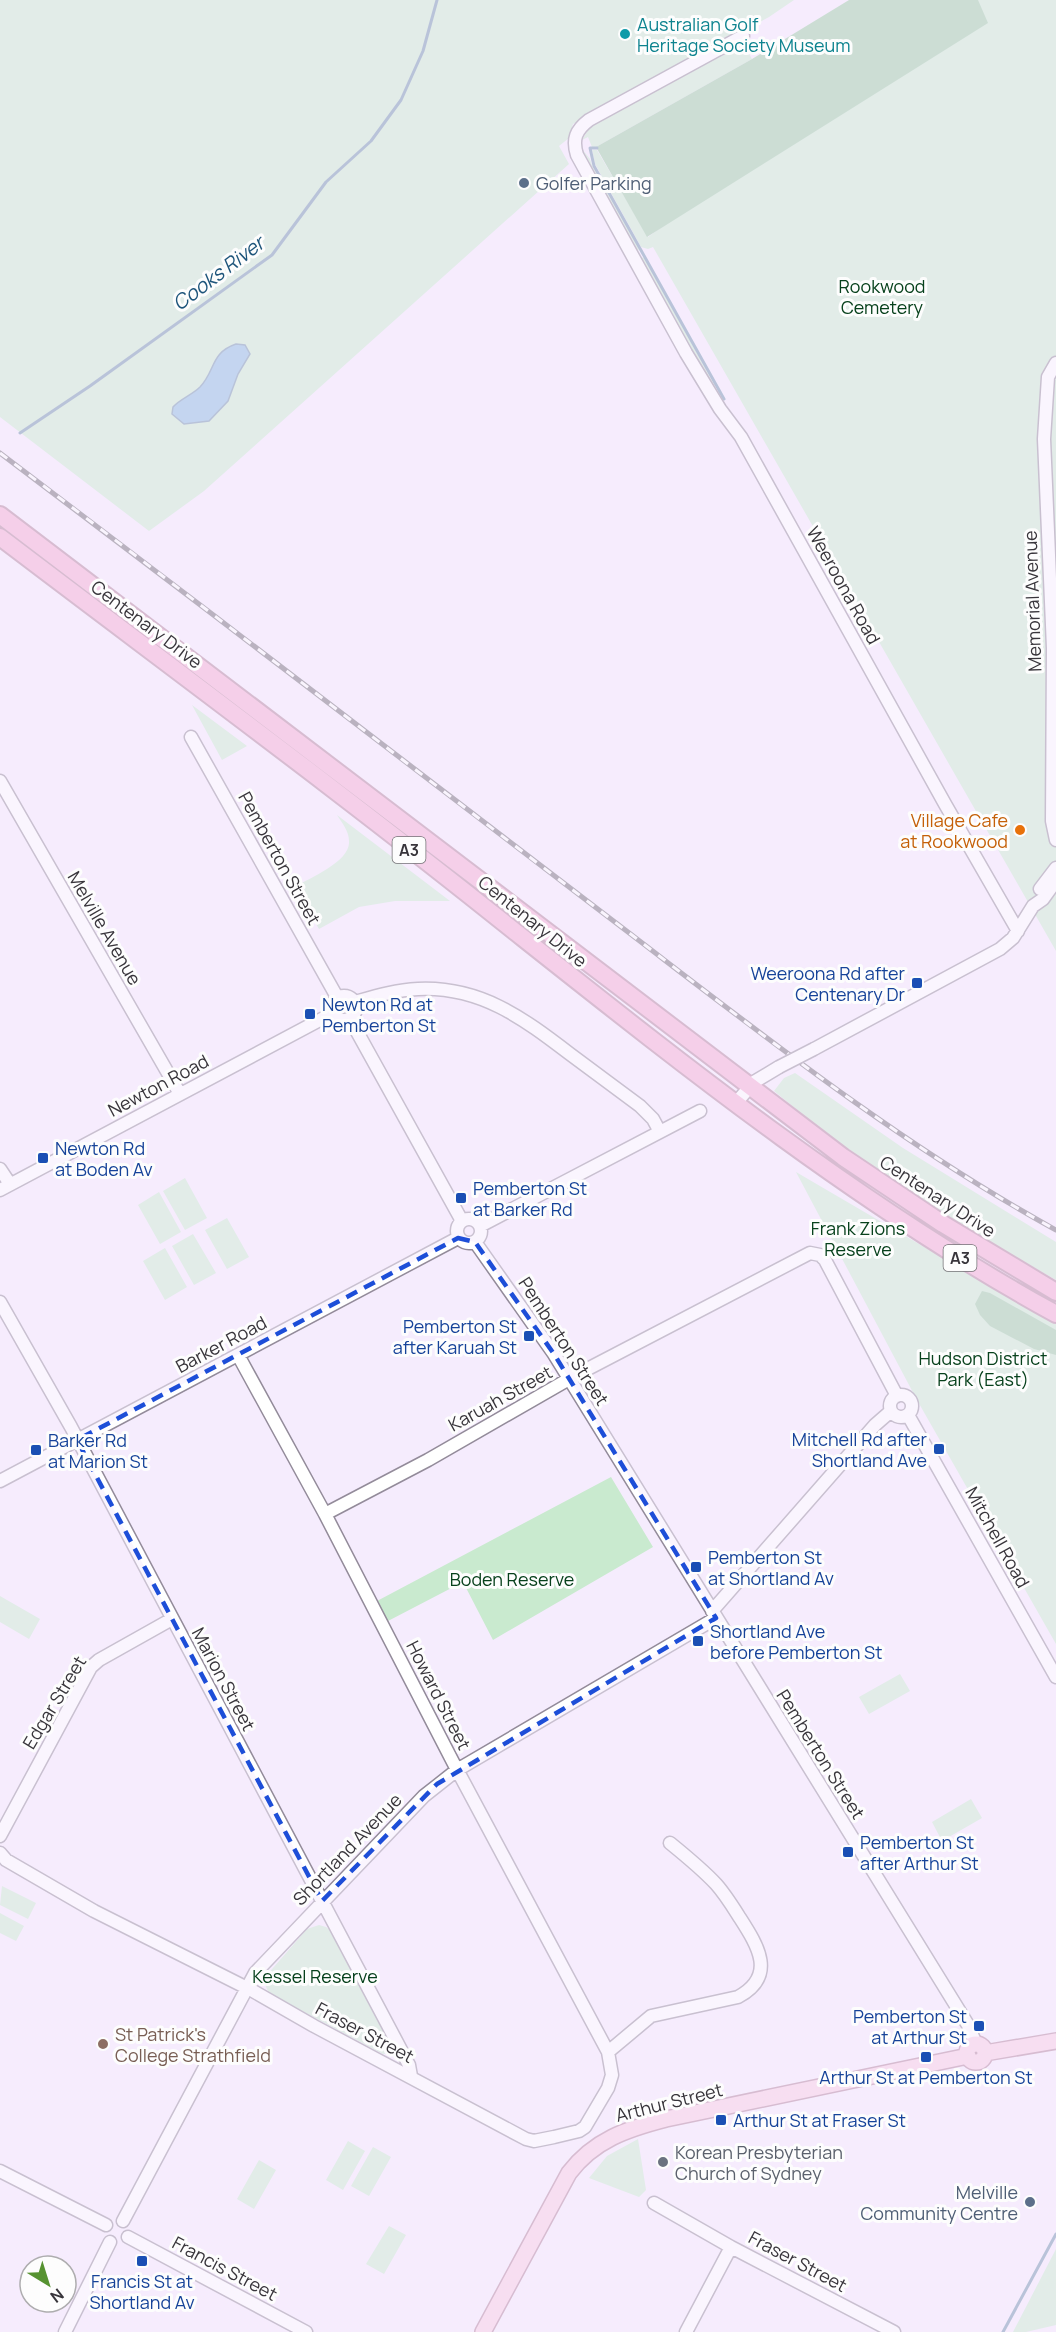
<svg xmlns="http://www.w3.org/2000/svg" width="1056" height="2332" font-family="Manrope,sans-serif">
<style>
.green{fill:#c9eacf}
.forest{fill:#9acba3}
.water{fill:#88b9df;stroke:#7091ae;stroke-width:1.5}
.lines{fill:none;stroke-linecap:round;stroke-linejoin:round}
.stream{stroke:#7091ae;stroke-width:3}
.minor-casing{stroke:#938b9a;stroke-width:15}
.major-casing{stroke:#b2829c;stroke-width:18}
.highway-casing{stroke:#b2829c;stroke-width:20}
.minor{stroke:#fff;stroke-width:12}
.major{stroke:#f8cde3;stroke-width:15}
.highway{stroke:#f4acd0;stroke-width:16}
.rail-casing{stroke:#716c75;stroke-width:5}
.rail{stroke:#fdfdfd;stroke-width:3;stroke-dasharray:9;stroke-linecap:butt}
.minor-bridge-casing{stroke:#938b9a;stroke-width:15;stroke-linecap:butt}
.minor-bridge{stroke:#fff;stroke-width:12}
.marked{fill:none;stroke:#1d4ed8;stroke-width:4.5;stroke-dasharray:12 8;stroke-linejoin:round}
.culture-dot{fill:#0f9aa8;stroke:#fdfdfd;stroke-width:2}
.service-dot{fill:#5c6f8a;stroke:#fdfdfd;stroke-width:2}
.food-dot{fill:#e8710a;stroke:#fdfdfd;stroke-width:2}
.transit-dot{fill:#1a4fb4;stroke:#fdfdfd;stroke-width:2}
.education-dot{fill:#8d6e63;stroke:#fdfdfd;stroke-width:2}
.worship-dot{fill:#6b7280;stroke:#fdfdfd;stroke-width:2}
.labels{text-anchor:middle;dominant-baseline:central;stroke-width:6;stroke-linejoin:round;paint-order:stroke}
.shield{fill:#fdfdfd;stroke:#737175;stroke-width:1.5}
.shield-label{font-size:16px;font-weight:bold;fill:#38353b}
.culture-label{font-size:18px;fill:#0d838f;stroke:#fdfdfd;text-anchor:start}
.service-label{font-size:18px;fill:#4e5e75;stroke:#fdfdfd;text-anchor:start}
.park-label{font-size:18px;fill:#07411c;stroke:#fdfdfd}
.street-label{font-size:18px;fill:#38353b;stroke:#fdfdfd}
.food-label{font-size:18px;fill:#c56008;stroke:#fdfdfd;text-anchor:end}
.transit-label{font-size:18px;fill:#164399;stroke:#fdfdfd;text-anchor:start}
.education-label{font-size:18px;fill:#785e54;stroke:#fdfdfd;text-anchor:start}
.worship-label{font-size:18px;fill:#5b616d;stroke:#fdfdfd;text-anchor:start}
.water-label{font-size:20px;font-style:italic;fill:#1e557b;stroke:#fdfdfd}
</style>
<rect width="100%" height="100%" fill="#f5ecfd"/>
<path class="green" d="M0,0H794L769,17L573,124L569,138L559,146L569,164L204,491L149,531L0,417Z
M974,0H1056V951L653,247L648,249L641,247L595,164L592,150H597L648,237Z
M742,42L752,59L596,147H592L588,137L582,140L591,125Z
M582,149L590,159L592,165L639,249L637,253L640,257L645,258L715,386L713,387L584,158Z
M192,705L247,746L222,760Z
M337,815L450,901H395L359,907L319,929L294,887C310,878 351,861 349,841C349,831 342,823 337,815Z
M795,1073L903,1148L1056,1242V1280C957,1225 861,1164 774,1091L784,1078Z
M796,1172L1056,1324V1644L917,1400Z
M185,1178L207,1218L185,1230L163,1191Z
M159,1192L181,1232L160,1244L138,1205Z
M227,1218L249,1257L227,1269L205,1230Z
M193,1234L216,1273L194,1285L172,1246Z
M165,1248L187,1287L165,1300L143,1261Z
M611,1477L653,1547L493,1640L463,1582L388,1621L377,1601Z
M0,1596L40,1619L29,1639L0,1622Z
M900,1674L910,1691L869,1714L859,1697Z
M971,1799L982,1818L942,1841L932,1822Z
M2,1886L36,1903L28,1919L0,1905Z
M0,1913L24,1926L16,1941L0,1933Z
M319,1925L326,1927L335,1934L393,2046L391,2053L383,2054L270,1994C266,1988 264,1984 266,1976L307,1929Z
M638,2139L646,2190L639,2197L589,2178L607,2156Z
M348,2141L365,2151L343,2190L326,2180Z
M373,2147L391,2157L369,2196L351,2186Z
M259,2160L276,2170L254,2209L237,2199Z
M389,2226L406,2235L384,2274L366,2264Z
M1056,2249V2325L1026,2332H1013Z"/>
<path class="forest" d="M849,0H978L988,23L647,237L596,147L752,59Z
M982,1291L990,1293L1056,1330V1355L1034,1349L990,1326L980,1315L975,1304Z"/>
<path class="water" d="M236,344L245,345L250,354L238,374L228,401L209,421L184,424L172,414L173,407C180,399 192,395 200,387C216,370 210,353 236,344Z"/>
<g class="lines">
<path class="stream" d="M597,148H590L594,166L724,399
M20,433L90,386L272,255L326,182L371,141L401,100L423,51L437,0
M1003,2332L1056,2234"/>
<defs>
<path id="minor" d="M743,36L589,120C576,130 572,139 577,155L686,353L720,409L741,437L945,804L1018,931
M1056,363L1048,377L1044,439L1053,648L1052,821L1056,840
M191,737L337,997
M0,781L180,1094
M1040,889L1056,868
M332 1008a12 12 0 1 1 24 0a12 12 0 1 1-24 0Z
M355,1002C376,996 396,990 418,989C480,986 523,1018 570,1054C593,1071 617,1089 640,1106L653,1119L660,1132
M350,1019L462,1221
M814,1049L1000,949L1013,938L1033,906L1043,899L1056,881
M735,1104L754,1082L779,1067
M0,1169L10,1184
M0,1190L333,1013
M457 1231a12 12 0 1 1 24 0a12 12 0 1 1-24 0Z
M480,1226L700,1111
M475,1242L554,1354L968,2025L976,2044
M0,1302L71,1427L409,2065L411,2076
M890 1406a11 11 0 1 1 22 0a11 11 0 1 1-22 0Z
M908,1415L1056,1677
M0,1481L458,1238
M325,1514L428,1460L576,1375L810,1253L820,1255L825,1260L897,1396
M712,1611L875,1425L891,1411
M0,1836L91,1667L99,1660L172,1619
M0,1853L6,1860L94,1911L253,1991L314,2026L526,2139L534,2141L554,2137L579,2131L585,2127L608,2088L612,2075L608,2052L454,1764L325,1514L238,1355
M608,2052L651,2016L738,1997C777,1976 758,1946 740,1918C733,1907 725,1894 716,1884C702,1869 686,1856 670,1843
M0,2171L106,2225
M654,2203L731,2247L894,2332
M123,2221L255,1973L424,1796L457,1770L716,1618
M128,2237L306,2332
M65,2332L110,2242
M686,2332L731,2247"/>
<path id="major" d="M967 2053a9 9 0 1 1 18 0a9 9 0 1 1-18 0Z
M985,2053L1056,2041
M483,2332L569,2173C594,2140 627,2129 666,2119L968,2056"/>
<path id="highway" d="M0,515L843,1157L943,1224L1056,1292
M0,537C171,667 345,795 513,930C687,1068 861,1207 1056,1314"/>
</defs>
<use href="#minor" class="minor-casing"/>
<use href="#major" class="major-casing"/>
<use href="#highway" class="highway-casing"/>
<use href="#minor" class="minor"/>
<use href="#major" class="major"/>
<use href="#highway" class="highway"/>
<defs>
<path id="rail" d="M0,453C202,605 402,760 603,913C749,1024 894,1141 1056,1230"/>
</defs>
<use href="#rail" class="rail-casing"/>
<use href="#rail" class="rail"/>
<defs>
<path id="minor-bridge" d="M779,1067L814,1049"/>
</defs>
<use href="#minor-bridge" class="minor-bridge-casing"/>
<use href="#minor-bridge" class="minor-bridge"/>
</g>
<path d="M0 0H1056V2332H0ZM458,1238L475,1242L554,1354L716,1618L437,1784L322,1901L77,1440Z" fill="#f5ecfd" fill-opacity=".55" fill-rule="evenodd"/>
<path class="marked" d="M458,1238L475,1242L554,1354L716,1618L437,1784L322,1901L77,1440Z"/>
<circle class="culture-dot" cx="625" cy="34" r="6"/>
<g class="service-dot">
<circle cx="524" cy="183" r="6"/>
<circle cx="1030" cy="2202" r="6"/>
</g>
<circle class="food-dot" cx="1020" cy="830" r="6"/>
<g class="transit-dot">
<rect x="911" y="977" width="12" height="12" rx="3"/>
<rect x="304" y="1008" width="12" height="12" rx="3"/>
<rect x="37" y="1152" width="12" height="12" rx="3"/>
<rect x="455" y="1192" width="12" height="12" rx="3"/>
<rect x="523" y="1330" width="12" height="12" rx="3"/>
<rect x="933" y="1443" width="12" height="12" rx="3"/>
<rect x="30" y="1444" width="12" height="12" rx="3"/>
<rect x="690" y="1561" width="12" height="12" rx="3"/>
<rect x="692" y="1635" width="12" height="12" rx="3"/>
<rect x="842" y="1846" width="12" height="12" rx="3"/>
<rect x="973" y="2020" width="12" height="12" rx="3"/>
<rect x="920" y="2051" width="12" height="12" rx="3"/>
<rect x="715" y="2114" width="12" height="12" rx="3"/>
<rect x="136" y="2255" width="12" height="12" rx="3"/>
</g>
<circle class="education-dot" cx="103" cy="2044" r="6"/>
<circle class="worship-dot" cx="663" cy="2162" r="6"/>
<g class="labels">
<g class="shield">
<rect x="392.5" y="837" width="33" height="26" rx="4.5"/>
<rect x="943.5" y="1245" width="33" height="26" rx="4.5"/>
</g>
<g class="shield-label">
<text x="409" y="850">A3</text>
<text x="960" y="1258">A3</text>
</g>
<g class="culture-label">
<text x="637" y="24">Australian Golf<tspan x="637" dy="21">Heritage Society Museum</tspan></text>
</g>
<g class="service-label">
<text x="536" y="183">Golfer Parking</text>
<text x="1018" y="2192" text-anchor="end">Melville<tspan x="1018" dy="21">Community Centre</tspan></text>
</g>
<g class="park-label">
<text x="882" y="286">Rookwood<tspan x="882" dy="21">Cemetery</tspan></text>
<text x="858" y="1228">Frank Zions<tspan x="858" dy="21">Reserve</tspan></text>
<text x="983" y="1358">Hudson District<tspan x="983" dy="21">Park (East)</tspan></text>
<text x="512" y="1579">Boden Reserve</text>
<text x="315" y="1976">Kessel Reserve</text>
</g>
<g class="street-label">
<text transform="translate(844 585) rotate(61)">Weeroona Road</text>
<text transform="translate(1032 601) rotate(-92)">Memorial Avenue</text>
<text transform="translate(147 624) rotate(37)">Centenary Drive</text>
<text transform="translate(280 858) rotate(61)">Pemberton Street</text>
<text transform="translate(533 921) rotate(39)">Centenary Drive</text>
<text transform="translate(105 928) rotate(60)">Melville Avenue</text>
<text transform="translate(158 1085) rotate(-28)">Newton Road</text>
<text transform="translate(938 1196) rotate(33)">Centenary Drive</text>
<text transform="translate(564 1341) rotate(57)">Pemberton Street</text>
<text transform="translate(221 1344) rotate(-28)">Barker Road</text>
<text transform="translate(500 1398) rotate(-29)">Karuah Street</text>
<text transform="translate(998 1537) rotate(61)">Mitchell Road</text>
<text transform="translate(224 1679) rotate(62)">Marion Street</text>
<text transform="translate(439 1695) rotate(63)">Howard Street</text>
<text transform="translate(54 1702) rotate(-59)">Edgar Street</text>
<text transform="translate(821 1754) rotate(58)">Pemberton Street</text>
<text transform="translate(347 1849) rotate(-46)">Shortland Avenue</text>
<text transform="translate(365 2032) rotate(28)">Fraser Street</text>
<text transform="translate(669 2102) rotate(-14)">Arthur Street</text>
<text transform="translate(798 2261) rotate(28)">Fraser Street</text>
<text transform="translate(225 2268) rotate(28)">Francis Street</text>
</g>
<g class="food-label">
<text x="1008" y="820">Village Cafe<tspan x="1008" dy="21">at Rookwood</tspan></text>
</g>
<g class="transit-label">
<text x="905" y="973" text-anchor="end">Weeroona Rd after<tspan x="905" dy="21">Centenary Dr</tspan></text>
<text x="322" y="1004">Newton Rd at<tspan x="322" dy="21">Pemberton St</tspan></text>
<text x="55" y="1148">Newton Rd<tspan x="55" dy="21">at Boden Av</tspan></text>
<text x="473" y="1188">Pemberton St<tspan x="473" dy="21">at Barker Rd</tspan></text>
<text x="517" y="1326" text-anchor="end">Pemberton St<tspan x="517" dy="21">after Karuah St</tspan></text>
<text x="927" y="1439" text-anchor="end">Mitchell Rd after<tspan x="927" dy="21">Shortland Ave</tspan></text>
<text x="48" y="1440">Barker Rd<tspan x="48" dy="21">at Marion St</tspan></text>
<text x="708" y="1557">Pemberton St<tspan x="708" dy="21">at Shortland Av</tspan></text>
<text x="710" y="1631">Shortland Ave<tspan x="710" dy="21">before Pemberton St</tspan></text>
<text x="860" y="1842">Pemberton St<tspan x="860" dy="21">after Arthur St</tspan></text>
<text x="967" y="2016" text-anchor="end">Pemberton St<tspan x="967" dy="21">at Arthur St</tspan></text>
<text x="926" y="2077" text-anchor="middle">Arthur St at Pemberton St</text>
<text x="733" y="2120">Arthur St at Fraser St</text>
<text x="142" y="2281" text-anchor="middle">Francis St at<tspan x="142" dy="21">Shortland Av</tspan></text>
</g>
<g class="education-label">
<text x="115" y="2034">St Patrick's<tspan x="115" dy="21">College Strathfield</tspan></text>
</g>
<g class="worship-label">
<text x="675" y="2152">Korean Presbyterian<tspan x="675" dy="21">Church of Sydney</tspan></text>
</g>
<g class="water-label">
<text transform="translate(218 273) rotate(-37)">Cooks River</text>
</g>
</g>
<g transform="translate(48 2284) rotate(142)"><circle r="28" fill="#fdfdfd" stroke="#aeadaf" stroke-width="1.5"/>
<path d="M0-4.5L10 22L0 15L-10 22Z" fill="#569231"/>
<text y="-9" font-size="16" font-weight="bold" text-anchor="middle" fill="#38353b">N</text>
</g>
</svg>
